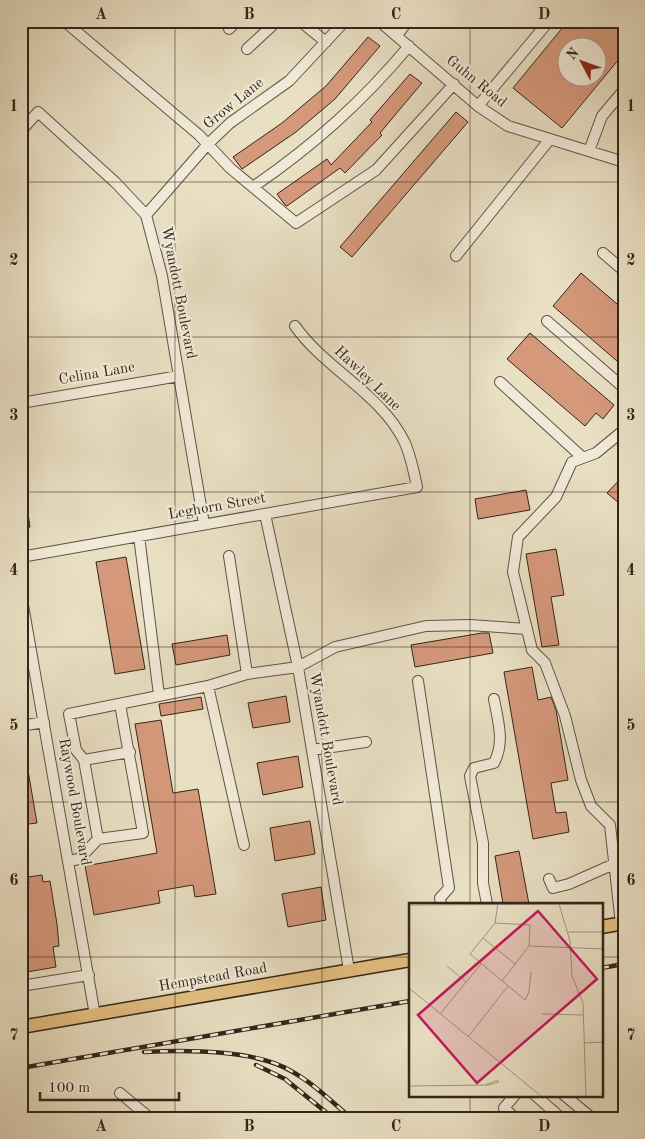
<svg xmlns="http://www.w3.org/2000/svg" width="645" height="1139" font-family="'Old Standard TT',serif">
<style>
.building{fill:#d5987b;stroke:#33261a;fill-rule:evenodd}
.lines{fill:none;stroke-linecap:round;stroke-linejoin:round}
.minor-casing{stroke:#605444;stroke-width:12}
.major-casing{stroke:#33261a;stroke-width:15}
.minor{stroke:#f1ead8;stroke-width:10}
.major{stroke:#e4c082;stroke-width:12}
.rail-casing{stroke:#33261a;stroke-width:4.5}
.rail{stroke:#f1ead8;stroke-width:2.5;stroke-dasharray:8;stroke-linecap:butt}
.grid{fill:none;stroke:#33261a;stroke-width:1;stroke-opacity:0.55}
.labels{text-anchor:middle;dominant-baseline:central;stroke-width:4.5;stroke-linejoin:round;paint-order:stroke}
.street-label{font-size:15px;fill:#33261a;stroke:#f1ead8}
.inset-road{fill:none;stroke:#a0957f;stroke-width:1}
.view{fill:#c2185b;fill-opacity:0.15;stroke:#c2185b;stroke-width:2.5}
.inset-edge{fill:none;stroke:#33261a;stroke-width:2.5}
.neatline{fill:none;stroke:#33261a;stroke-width:2}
.grid-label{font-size:16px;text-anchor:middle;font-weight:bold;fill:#33261a}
</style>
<rect width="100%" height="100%" fill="#e9dfc3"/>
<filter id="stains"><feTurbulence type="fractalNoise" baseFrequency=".004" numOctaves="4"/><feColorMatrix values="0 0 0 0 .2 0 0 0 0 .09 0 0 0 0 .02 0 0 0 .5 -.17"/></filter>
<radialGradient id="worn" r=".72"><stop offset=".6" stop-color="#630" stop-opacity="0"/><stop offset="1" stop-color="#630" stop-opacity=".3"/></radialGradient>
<path class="building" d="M568,21H624V53L562,128L513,88ZM568,48H598V78H568Z
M368,37L380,46L335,99L296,132L242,169L233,157L282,123L326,86Z
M410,74L422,83L380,133L382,135L345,173L340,168L287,206L285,205L277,194L327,159L331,165L372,122L370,120Z
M456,112L468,122L352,257L340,247Z
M581,273L624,310V367L553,306Z
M530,333L614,405L603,419L596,413L585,426L507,359Z
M624,475V507L607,493Z
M526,490L530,510L478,519L475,499Z
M26,500L30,527L21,530V501Z
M556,549L564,595L551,597L559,645L542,647L526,554Z
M126,557L145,669L115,674L96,562Z
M482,633H489L493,653L415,667L411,645Z
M227,635L230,655L176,665L172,644Z
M532,667L538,700L551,697L556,710L568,780L551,783L556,813L566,812L569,832L533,839L504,672Z
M286,696L290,722L253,728L248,703Z
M201,697L203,709L161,716L159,704Z
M161,720L173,793L198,789L216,894L195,897L193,885L158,891L160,903L94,915L85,866L157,853L135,724Z
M21,753H25L37,823L21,825Z
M298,756L303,787L263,795L257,763Z
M310,821L315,854L275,861L270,828Z
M519,851L529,904H503L495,856Z
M42,875L43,882L50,881L57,924L59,946L53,947L56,967L21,973V908L26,907L23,885L29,884L28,877Z
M321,887L326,920L288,927L282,894Z"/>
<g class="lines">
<defs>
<path id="minor" d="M64,21L199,135L230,168L296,223L376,170L454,84
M300,21L326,42
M379,21L478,106L508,126L624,162
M229,29L237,21
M397,35L408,21
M247,49L277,21
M478,106L549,21
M21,131L38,112L116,183L146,215L162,276L204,524
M589,151L602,116L624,90
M253,187C314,145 362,102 409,46
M146,215L207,145L230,123L289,81L345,21
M603,253L624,271
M456,256L550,139
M547,321L624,388
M500,382L582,457
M21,403L179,376
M265,514L298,667L349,970
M139,536L159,695
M229,556L247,674
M21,557L417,487C414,472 411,457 405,443C382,394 325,369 295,326
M21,594L95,1015
M418,681L449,888L440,898L441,904
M208,686L244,845
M120,704L143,833L98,839L84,760L76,750L69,714L208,686L247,674L298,667L335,647L426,626L470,625L527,629
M21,726L44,722
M312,750L366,742
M84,760L130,752
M69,861L79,859L98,839
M549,879L553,888L569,884L614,864
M487,904L483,883V843L470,776L474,768L494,763C505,742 498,721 494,699
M621,924L610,825L591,806L581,780L565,716L545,663L532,650L513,572L518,537L556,497L572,462L596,453L624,430
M21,986L89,975
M120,1093L150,1118
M515,1095L504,1108L515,1118
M535,1095L561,1118
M564,1095L592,1118"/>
<path id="major" d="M601,927L624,923
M21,1027L410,960"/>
</defs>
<use href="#minor" class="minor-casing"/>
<use href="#major" class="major-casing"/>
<use href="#minor" class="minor"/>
<use href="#major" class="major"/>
<defs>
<path id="rail" d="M601,968L624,964
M144,1052C186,1050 254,1049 291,1071C313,1083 331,1101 351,1118
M256,1065L285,1079L333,1118
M21,1068L410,1001"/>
</defs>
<use href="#rail" class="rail-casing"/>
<use href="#rail" class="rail"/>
</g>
<path class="grid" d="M175,21V1118M322,21V1118M470,21V904M21,182H624M21,337H624M21,492H624M21,647H624M21,802H624M21,957H410M601,957H624M470,1095V1118"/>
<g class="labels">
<g class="street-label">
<text transform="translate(476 82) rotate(39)">Guhn Road</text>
<text transform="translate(234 104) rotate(-39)">Grow Lane</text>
<text transform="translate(178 293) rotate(79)">Wyandott Boulevard</text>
<text transform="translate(97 374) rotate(-10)">Celina Lane</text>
<text transform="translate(367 379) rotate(44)">Hawley Lane</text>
<text transform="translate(217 507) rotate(-10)">Leghorn Street</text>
<text transform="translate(325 739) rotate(80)">Wyandott Boulevard</text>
<text transform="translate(74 802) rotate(80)">Raywood Boulevard</text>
<text transform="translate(213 978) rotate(-10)">Hempstead Road</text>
</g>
</g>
<g transform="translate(409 903)">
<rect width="194" height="194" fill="#e9dfc3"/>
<path class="inset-road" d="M89,0L86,20L61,51L116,97L120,89L122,69M150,1L161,38L163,73L174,100L177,193M0,2L194,1M86,20L121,22L120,43L93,78M159,29H194M74,35L106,61M121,43L194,46M38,63L57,79M0,85L132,193M31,111L72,61M133,111L174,112M59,134L99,83M175,140L194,139M0,183L79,182L90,179L88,177L77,182"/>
<path class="view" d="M129,8L188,76L68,180L9,112Z"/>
<rect width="194" height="194" class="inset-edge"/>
</g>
<rect width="645" height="1139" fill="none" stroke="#e9dfc3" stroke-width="55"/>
<g transform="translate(582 62) rotate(311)"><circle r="24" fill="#f1ead8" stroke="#a59c8c"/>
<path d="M0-4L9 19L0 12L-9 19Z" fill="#8f2418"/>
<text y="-8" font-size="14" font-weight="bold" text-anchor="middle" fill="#33261a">N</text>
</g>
<path d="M40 1092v8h139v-8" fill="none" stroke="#33261a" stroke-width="2.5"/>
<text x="48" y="1092" font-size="15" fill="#33261a" stroke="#f1ead8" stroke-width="4" paint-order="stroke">100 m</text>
<rect x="28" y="28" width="590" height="1084" class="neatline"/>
<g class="grid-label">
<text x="101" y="19">A</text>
<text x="249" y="19">B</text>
<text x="396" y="19">C</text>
<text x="544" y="19">D</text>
<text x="14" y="111">1</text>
<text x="631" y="111">1</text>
<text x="14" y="265">2</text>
<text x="631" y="265">2</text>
<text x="14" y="420">3</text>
<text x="631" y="420">3</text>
<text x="14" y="575">4</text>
<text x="631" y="575">4</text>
<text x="14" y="730">5</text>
<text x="631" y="730">5</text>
<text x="14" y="885">6</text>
<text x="631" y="885">6</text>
<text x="14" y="1040">7</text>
<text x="631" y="1040">7</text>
<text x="101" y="1131">A</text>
<text x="249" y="1131">B</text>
<text x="396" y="1131">C</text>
<text x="544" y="1131">D</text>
</g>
<rect width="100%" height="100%" filter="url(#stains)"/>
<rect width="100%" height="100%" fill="url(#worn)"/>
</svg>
